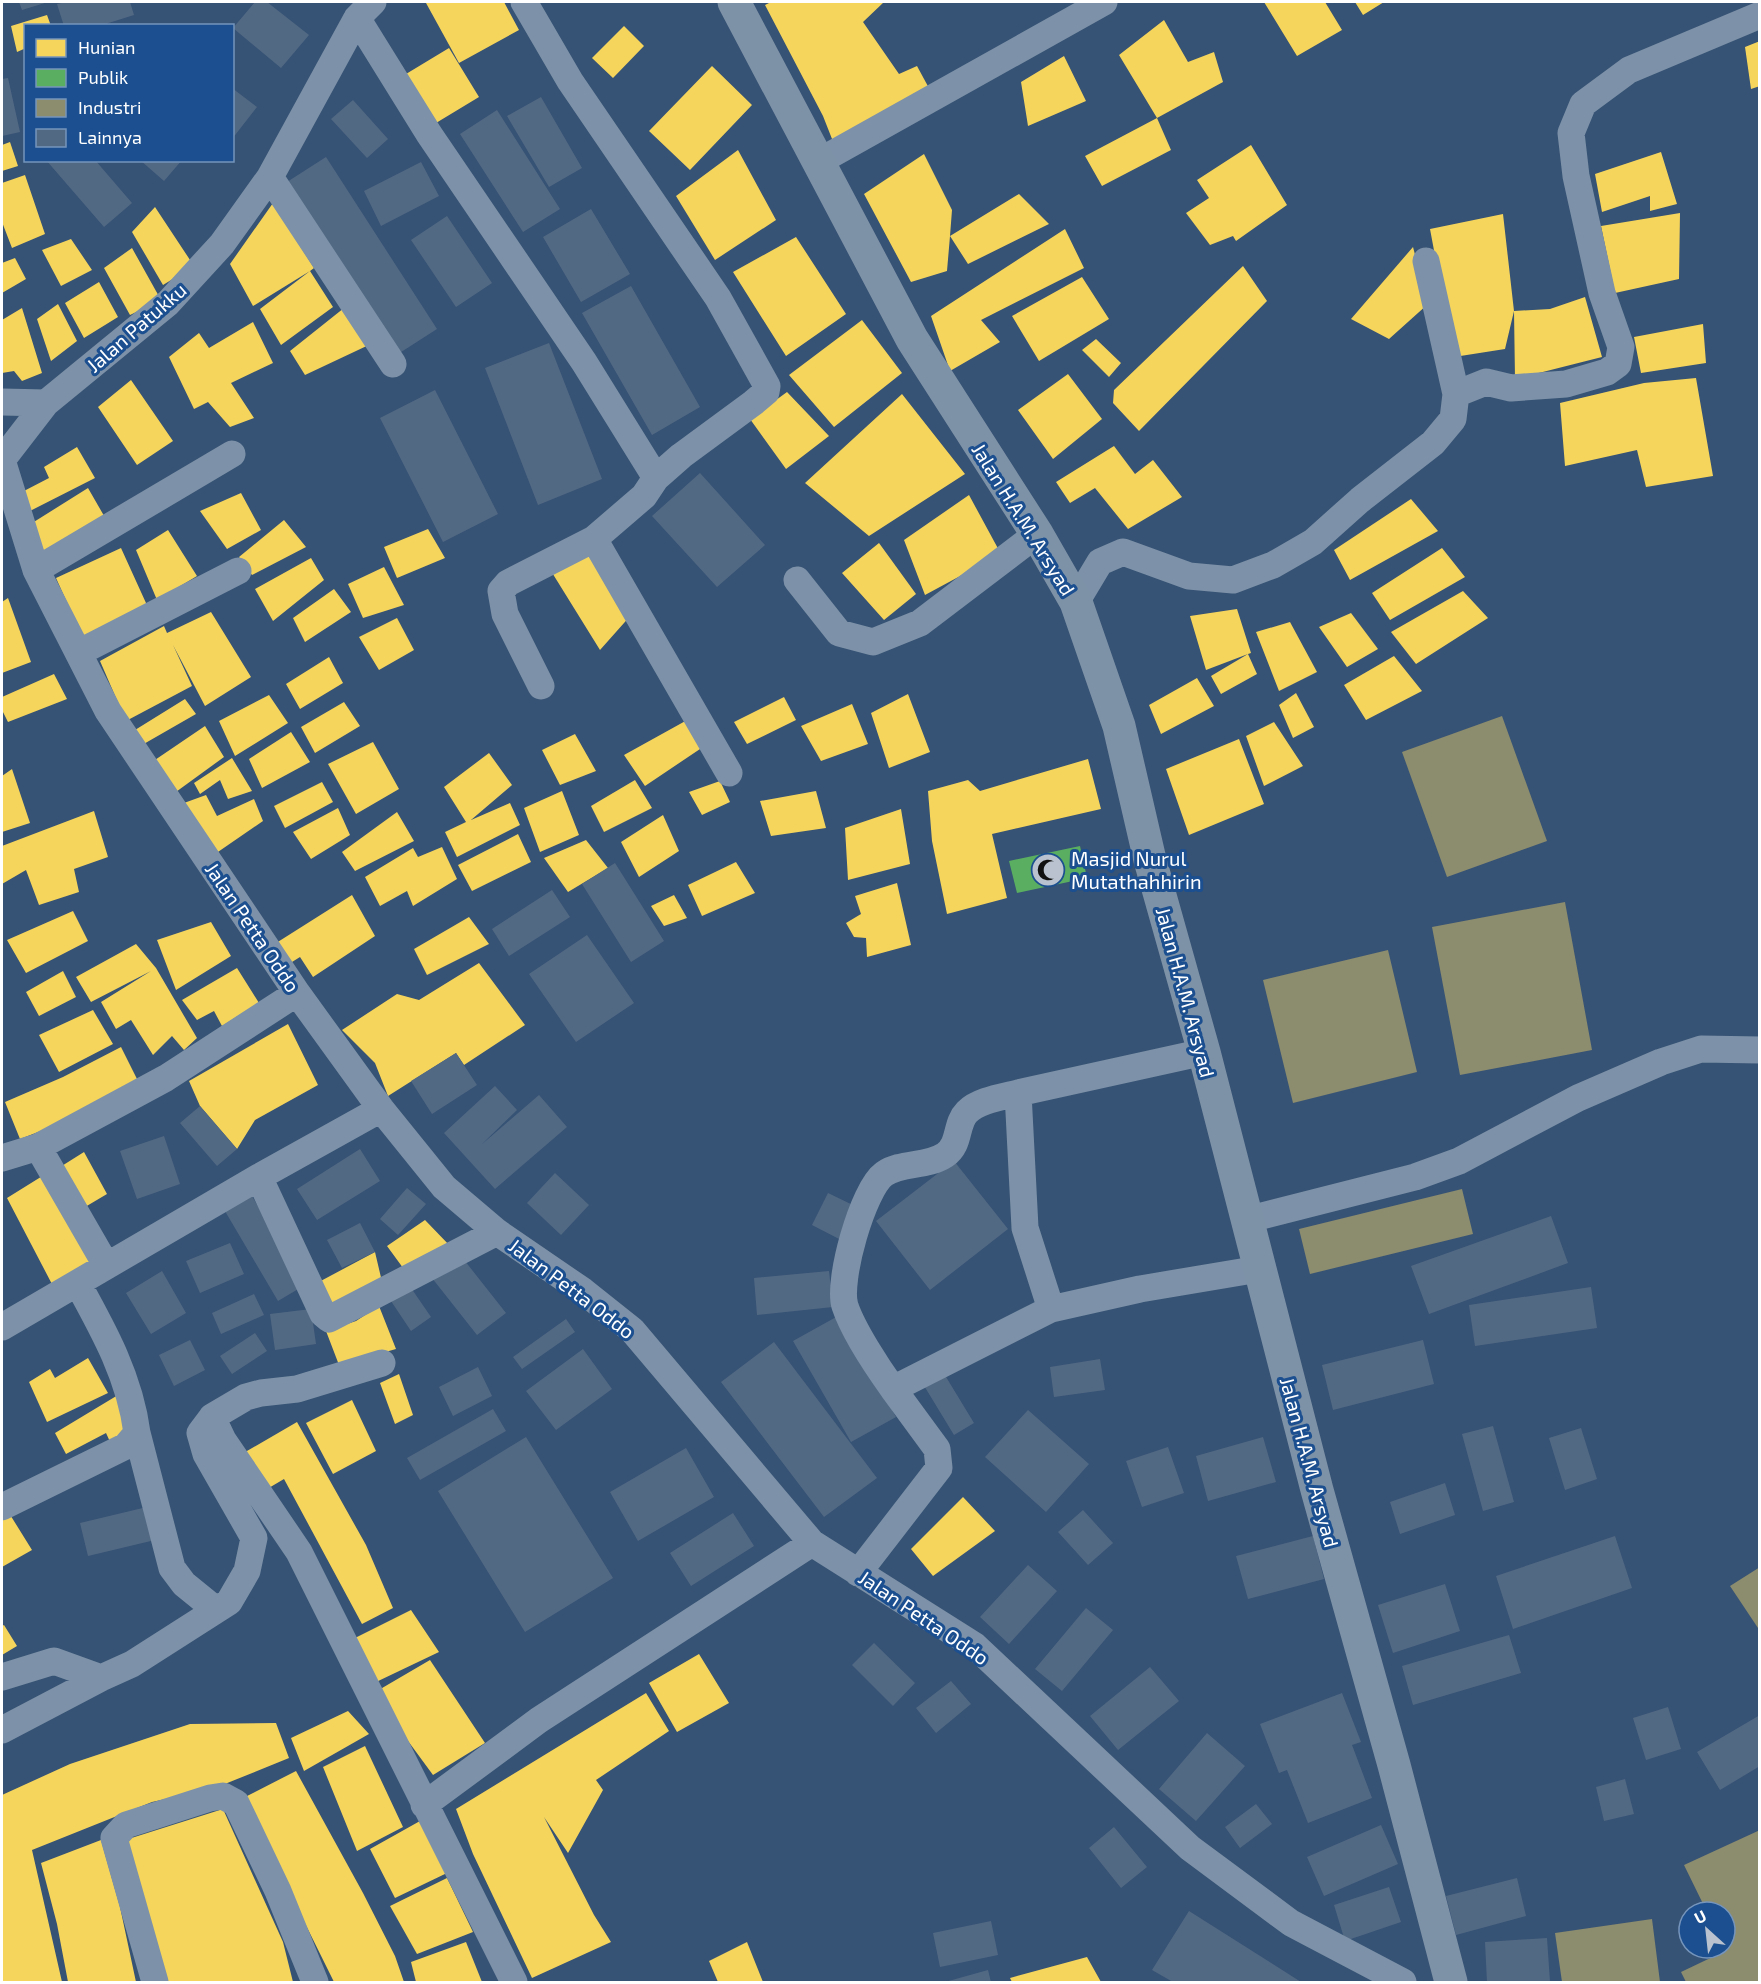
<svg xmlns="http://www.w3.org/2000/svg" width="1761" height="1984" font-family="'Exo 2',sans-serif">
<style>
.homes{fill:#f6d55c}
.public{fill:#5aae61}
.industry{fill:#8c8c6e}
.building{fill:#526984}
.lines{fill:none;stroke-linecap:round;stroke-linejoin:round}
.street{stroke:#7d92a8;stroke-width:27}
.highway{stroke:#7e92a7;stroke-width:33}
.labels{text-anchor:middle;dominant-baseline:central;stroke-width:6;stroke-linejoin:round;paint-order:stroke}
.street-label{font-size:20px;fill:#fff;stroke:#1b4f8f}
.poi-label{font-size:20px;fill:#fff;stroke:#1b4f8f;text-anchor:start}
</style>
<rect width="100%" height="100%" fill="#365274"/>
<path class="homes" d="M429,2H504L519,30L459,63L426,3Z
M771,2H884L863,22L899,74L917,66L930,90L834,144L823,116L765,5Z
M1264,2H1325L1342,30L1297,56Z
M1355,2H1384L1363,15Z
M47,15L51,26H26V48L17,52L11,26Z
M1164,20L1188,62L1214,52L1223,82L1157,118L1119,55Z
M624,26L644,46L613,78L592,58Z
M1760,41V86L1751,89L1745,47Z
M449,48L479,97L436,123L406,74Z
M1064,56L1086,101L1028,126L1021,82Z
M712,66L752,105L690,170L649,131Z
M1157,118L1171,150L1102,186L1085,156Z
M10,142L18,166L2,171V145Z
M1251,145L1287,205L1236,241L1233,236L1210,245L1186,213L1209,198L1197,180Z
M738,150L776,220L715,260L676,196Z
M1661,152L1677,204L1650,211V196L1602,212L1595,174Z
M924,154L952,210L950,236L1019,194L1049,224L968,264L950,236L947,271L911,282L864,194Z
M25,175L45,234L12,248L2,222V183Z
M273,203L314,268L310,271L333,307L281,345L260,309L310,271L253,306L230,264Z
M155,207L194,266L163,285L132,232Z
M1680,213L1679,279L1615,293L1601,226Z
M1503,214L1514,311L1550,309L1585,297L1602,357L1515,379L1514,311L1505,349L1454,357L1430,229Z
M1065,229L1084,268L981,320L1000,342L950,371L931,316Z
M796,237L846,314L786,356L733,272Z
M71,239L92,270L61,286L42,250Z
M1413,247L1428,304L1389,339L1351,319Z
M132,248L161,300L130,315L104,268Z
M15,258L26,279L2,293V263Z
M1243,266L1267,301L1139,431L1113,403L1114,390Z
M1082,277L1109,319L1039,361L1012,316Z
M99,282L118,317L84,338L65,303Z
M58,304L77,341L51,361L37,319Z
M22,308L42,373L22,381L14,371L2,373V320Z
M344,308L373,343L305,375L290,351Z
M862,320L902,373L834,427L789,375Z
M253,322L273,363L231,383L254,418L230,427L208,402L194,409L169,357L199,333L209,348Z
M1703,324L1706,363L1641,373L1634,337Z
M1096,339L1121,363L1109,377L1082,350Z
M1068,374L1102,419L1053,459L1018,410Z
M1696,378L1713,476L1646,487L1637,450L1565,466L1560,403L1644,383Z
M131,380L173,441L137,465L98,407Z
M787,392L829,436L786,469L750,419Z
M902,394L965,474L869,536L805,483Z
M1114,446L1135,474L1153,460L1182,497L1128,529L1095,488L1070,503L1056,482Z
M77,447L95,478L28,512L22,492L49,478L44,467Z
M88,488L107,521L41,555L29,525Z
M241,493L261,530L227,549L200,511Z
M969,495L1001,554L925,595L904,540Z
M1411,499L1438,531L1350,580L1334,550Z
M284,520L306,547L252,575L239,557Z
M428,529L445,558L397,578L384,547Z
M168,530L197,576L157,600L136,550Z
M879,543L916,594L884,620L842,573Z
M121,548L151,614L83,638L56,578Z
M590,548L632,614L600,650L551,571Z
M1442,548L1465,577L1390,620L1372,593Z
M311,558L324,580L273,621L255,589Z
M384,567L404,605L363,618L348,584Z
M334,589L351,612L305,642L293,618Z
M1463,591L1488,618L1416,664L1391,632Z
M8,598L31,662L2,673V602Z
M1237,609L1251,653L1248,654L1257,674L1221,694L1211,676L1248,654L1206,670L1190,616Z
M211,612L251,677L205,706L173,645L192,686L126,721L100,661L164,626L167,633Z
M1351,613L1378,649L1347,667L1319,627Z
M397,618L414,650L379,670L359,637Z
M1290,622L1317,672L1279,691L1256,632Z
M1394,656L1422,691L1366,720L1344,685Z
M329,657L343,683L300,709L286,684Z
M54,674L67,699L8,722L2,710V697Z
M1197,678L1214,706L1161,734L1149,705Z
M1296,693L1314,727L1293,738L1279,705Z
M908,694L930,752L889,768L871,713Z
M269,695L288,723L235,756L219,721Z
M784,697L796,720L747,744L734,722Z
M185,699L196,714L142,745L135,730Z
M344,702L360,726L315,753L301,727Z
M852,704L868,744L821,761L801,726Z
M689,719L703,747L645,786L624,755Z
M1274,722L1303,766L1264,786L1246,736Z
M205,726L224,757L169,797L149,764Z
M291,732L310,762L262,788L249,759Z
M575,734L596,771L560,785L542,750Z
M1239,739L1264,804L1189,835L1166,769Z
M373,742L399,789L356,814L328,764Z
M489,753L512,785L471,820L510,803L520,825L457,857L445,832L466,822L444,787Z
M232,758L252,791L228,799L220,780L200,794L194,783Z
M1088,759L1101,809L992,834L1007,898L947,914L932,841L928,791L968,780L980,791Z
M12,769L30,823L2,832V776Z
M635,780L652,808L604,832L591,806Z
M720,781L730,802L702,815L689,792Z
M322,782L333,802L285,828L274,806Z
M562,791L579,835L540,852L524,808Z
M816,791L826,828L771,836L760,801Z
M206,795L217,816L254,799L263,821L215,854L184,803Z
M338,808L350,835L311,859L293,832Z
M901,809L910,864L848,880L845,828Z
M94,811L108,857L74,869L79,892L39,905L26,870L2,884V846Z
M397,812L414,841L355,871L342,852Z
M663,815L679,851L639,877L621,842Z
M518,834L531,862L472,891L458,865Z
M586,840L608,868L568,892L544,858Z
M442,847L457,879L413,906L407,891L380,906L365,877L413,848L418,857Z
M736,862L755,893L702,916L688,885Z
M897,883L911,945L867,957L866,938L854,937L846,923L861,914L855,896Z
M352,895L375,936L313,977L300,957L284,967L273,945Z
M674,895L687,918L664,926L651,906Z
M73,911L88,941L26,973L7,940Z
M469,917L489,944L427,975L414,949Z
M211,922L231,956L176,990L157,940Z
M136,944L156,968L197,1038L184,1050L172,1036L153,1055L131,1020L116,1029L101,1002L151,971L91,1002L76,977Z
M479,963L525,1025L464,1065L456,1053L388,1096L375,1063L342,1030L397,994L419,1000Z
M237,968L259,1003L222,1026L214,1011L197,1020L182,1000Z
M63,971L76,997L39,1016L26,992Z
M93,1010L113,1044L59,1072L39,1035Z
M288,1024L318,1085L255,1120L237,1149L200,1106L189,1081Z
M121,1047L137,1079L77,1117L20,1139L5,1102L63,1077Z
M84,1152L107,1194L80,1210L57,1169Z
M44,1175L97,1265L54,1288L7,1198Z
M425,1220L452,1248L406,1272L387,1246Z
M375,1252L383,1286L329,1314L317,1283Z
M379,1306L396,1349L339,1365L326,1331L356,1321Z
M88,1358L108,1393L47,1422L29,1382L50,1369L55,1378Z
M399,1374L413,1415L395,1424L380,1383Z
M118,1395L137,1433L112,1446L106,1433L66,1454L55,1433Z
M352,1400L376,1451L333,1474L306,1423Z
M297,1422L366,1545L393,1608L362,1624L284,1479L262,1492L240,1455Z
M963,1497L995,1531L933,1576L911,1549Z
M9,1513L32,1550L2,1567V1517Z
M411,1610L439,1652L374,1683L353,1639Z
M4,1625L17,1646L2,1655V1626Z
M699,1654L729,1703L677,1732L649,1683Z
M430,1660L485,1743L433,1775L397,1726L377,1691Z
M646,1693L669,1731L596,1780L603,1790L568,1853L544,1817L594,1915L611,1942L532,1978L473,1854L456,1809Z
M348,1711L369,1734L304,1771L291,1738Z
M276,1723L289,1758L215,1788L152,1802L32,1850L62,1982H2V1795L70,1764L190,1724Z
M365,1746L403,1827L357,1851L323,1767Z
M296,1771L363,1893L395,1956L404,1982H334L243,1798Z
M223,1809L283,1942L293,1982H164L122,1841Z
M420,1821L447,1873L395,1898L370,1849Z
M101,1840L120,1907L136,1982H68L57,1924L41,1863Z
M447,1878L473,1932L417,1954L390,1906Z
M466,1942L482,1982H416L411,1962Z
M747,1942L763,1982H718L709,1961Z
M1087,1957L1101,1982H1012L1010,1978Z"/>
<path class="public" d="M1080,846L1087,878L1017,893L1009,861Z"/>
<path class="industry" d="M1502,716L1547,841L1447,877L1402,752Z
M1565,902L1592,1050L1460,1075L1432,927Z
M1388,950L1417,1072L1293,1103L1263,980Z
M1462,1189L1473,1234L1310,1274L1299,1229Z
M1760,1567V1631L1730,1586Z
M1760,1830V1982H1686L1681,1972L1725,1951V1912H1707L1684,1865Z
M1652,1919L1660,1982H1562L1555,1933Z"/>
<path class="building" d="M19,2H48L22,10Z
M66,2H130L134,15L99,26H64L57,4Z
M255,2H267L309,35L281,68L233,28Z
M8,78L20,132L2,136V79Z
M232,88L257,107L232,139Z
M541,97L582,168L549,187L507,116Z
M353,100L388,139L367,158L331,119Z
M497,110L560,209L523,232L460,134Z
M326,157L437,329L398,354L287,182Z
M46,160H95L132,203L104,227Z
M140,160H182L164,181Z
M421,162L439,196L381,226L364,191Z
M591,209L630,274L581,302L543,237Z
M447,216L492,283L456,307L411,240Z
M631,286L700,407L652,435L582,313Z
M549,343L602,479L538,505L485,368Z
M435,390L498,514L443,542L380,418Z
M700,473L765,545L717,587L652,516Z
M615,863L664,941L631,962L582,884Z
M552,890L570,917L509,956L492,929Z
M587,935L634,1003L576,1042L529,974Z
M456,1053L477,1085L432,1114L411,1081Z
M495,1086L517,1110L481,1145L539,1095L567,1127L495,1189L444,1133Z
M200,1106L237,1149L217,1166L180,1123Z
M164,1136L180,1184L137,1199L120,1151Z
M360,1149L380,1181L317,1220L297,1189Z
M954,1161L1008,1229L930,1290L876,1221Z
M555,1173L589,1205L561,1235L527,1203Z
M407,1188L426,1204L398,1235L380,1219Z
M249,1191L305,1285L278,1301L222,1206Z
M828,1193L859,1208L843,1241L812,1225Z
M1551,1216L1568,1263L1429,1314L1411,1266Z
M360,1223L375,1252L342,1268L327,1240Z
M230,1243L244,1274L200,1293L186,1261Z
M461,1256L506,1313L477,1335L432,1278Z
M162,1271L186,1313L151,1334L126,1293Z
M829,1271L833,1307L757,1315L754,1278Z
M409,1285L431,1317L411,1331L389,1298Z
M1591,1287L1597,1328L1475,1346L1469,1305Z
M254,1294L264,1315L221,1334L212,1313Z
M311,1309L316,1344L275,1350L270,1314Z
M838,1316L896,1417L851,1442L793,1341Z
M566,1319L575,1332L522,1369L513,1357Z
M255,1333L267,1351L232,1374L220,1356Z
M190,1340L205,1370L174,1386L159,1355Z
M1423,1340L1434,1384L1333,1410L1322,1365Z
M774,1342L877,1478L824,1517L721,1382Z
M583,1349L612,1389L556,1430L526,1391Z
M1100,1359L1105,1390L1054,1397L1050,1367Z
M478,1367L492,1396L453,1416L439,1387Z
M943,1372L974,1423L954,1435L923,1384Z
M493,1409L506,1431L420,1480L407,1458Z
M1028,1410L1089,1464L1046,1512L985,1457Z
M1493,1426L1514,1502L1483,1511L1462,1434Z
M1581,1428L1597,1479L1565,1490L1549,1438Z
M526,1437L613,1578L525,1632L438,1491Z
M1263,1437L1276,1482L1208,1501L1196,1456Z
M1168,1447L1184,1493L1142,1507L1126,1461Z
M686,1448L714,1497L638,1541L610,1492Z
M1445,1483L1455,1515L1400,1534L1390,1502Z
M147,1507L155,1540L88,1556L80,1523Z
M1083,1510L1113,1543L1088,1565L1058,1532Z
M733,1513L754,1546L691,1586L670,1553Z
M1313,1536L1324,1579L1248,1599L1236,1556Z
M1615,1536L1632,1588L1513,1629L1496,1576Z
M1028,1565L1057,1591L1009,1644L980,1617Z
M1445,1584L1460,1631L1393,1653L1378,1605Z
M1086,1608L1113,1630L1062,1691L1035,1669Z
M1509,1635L1521,1673L1413,1705L1402,1666Z
M874,1643L915,1683L893,1706L852,1665Z
M1150,1667L1179,1701L1118,1750L1090,1716Z
M951,1681L971,1704L936,1733L916,1708Z
M1342,1693L1361,1742L1352,1745L1372,1798L1308,1823L1287,1770L1279,1773L1260,1724Z
M1668,1707L1681,1749L1646,1760L1633,1718Z
M1760,1715V1766L1720,1790L1697,1752Z
M1207,1733L1245,1766L1196,1821L1159,1789Z
M1625,1779L1634,1814L1604,1821L1596,1787Z
M1256,1804L1272,1824L1240,1848L1225,1827Z
M1381,1825L1398,1864L1324,1896L1307,1857Z
M1114,1827L1147,1867L1121,1888L1089,1848Z
M1517,1878L1526,1916L1456,1935L1446,1896Z
M1389,1887L1401,1922L1345,1941L1334,1905Z
M1189,1911L1301,1982H1173L1152,1970Z
M991,1921L998,1955L940,1967L933,1933Z
M1547,1938L1550,1982H1487L1485,1942Z
M988,1970L991,1982H945Z"/>
<g class="lines">
<path class="street" d="M524,2L570,81L718,298L767,386L766,392L753,403L681,456L656,478L644,496L594,539L508,583L501,591L505,614L541,686
M357,18L429,134L584,362L656,478
M818,162L1104,2
M270,177L393,364
M1426,261L1456,394
M2,402L46,403
M2,460L36,570L108,711L297,993L381,1109L444,1187L497,1232L583,1291L632,1330L812,1543L975,1646L1190,1848L1291,1923L1403,1982
M2,460L46,403L168,303L222,244L270,177L357,18L373,2
M594,539L729,773
M36,570L232,454
M797,580L839,633L873,642L920,623L1037,534
M1076,602L1100,562L1123,552L1189,576L1233,580L1273,565L1313,542L1360,500L1433,443L1453,419L1456,394L1486,382L1511,388L1566,384L1607,372L1618,364L1621,347L1602,293L1576,176L1571,133L1583,104L1629,70L1760,15
M80,652L238,571
M1204,1052L1018,1093C1003,1097 979,1100 967,1112C955,1124 961,1144 945,1155C927,1167 901,1162 884,1174C863,1189 837,1281 845,1306C853,1330 878,1368 893,1389L1051,1309L1140,1289L1259,1269
M1018,1093L1025,1228L1051,1309
M38,1147L106,1265
M2,1158L38,1147L166,1078L297,993
M259,1177L381,1109
M1246,1220L1415,1177L1459,1161L1578,1098L1661,1062L1701,1049L1760,1050
M2,1327L259,1177L323,1314L329,1319L497,1232
M382,1363L297,1389L261,1393L246,1397L212,1417L223,1440L299,1552L514,1982
M137,1433L172,1568L184,1584L216,1610
M2,1507L126,1446L137,1433C130,1378 104,1331 78,1284
M858,1573L939,1468L937,1449L893,1389
M2,1677L54,1661L101,1678L132,1664L229,1602L247,1571L254,1538L206,1454L200,1433L212,1417
M2,1730L101,1678
M424,1805L539,1720L812,1543
M155,1982L114,1838L126,1825L210,1798L223,1796L236,1803L278,1891L315,1982"/>
<path class="highway" d="M734,2L912,339L1037,534L1076,602L1119,726L1150,860L1204,1052L1317,1490L1394,1765L1451,1982"/>
</g>
<defs>
<symbol id="mosque-disc" viewBox="-11 -11 22 22"><circle r="9.5" fill="#b9c2ce" stroke="#1b4f8f"/><path d="M3.5-4.9A6 6 0 1 0 3.5 4.9A5 5 0 1 1 3.5-4.9Z" fill="#111"/></symbol>
</defs>
<g fill-rule="evenodd">
<use href="#mosque-disc" x="1029" y="851" width="38" height="38"/>
</g>
<g class="labels">
<g class="street-label">
<text transform="translate(136 327) rotate(-41)">Jalan Patukku</text>
<text transform="translate(1024 519) rotate(58)">Jalan H.A.M. Arsyad</text>
<text transform="translate(253 927) rotate(56)">Jalan Petta Oddo</text>
<text transform="translate(1186 992) rotate(75)">Jalan H.A.M. Arsyad</text>
<text transform="translate(572 1288) rotate(37)">Jalan Petta Oddo</text>
<text transform="translate(1310 1462) rotate(75)">Jalan H.A.M. Arsyad</text>
<text transform="translate(924 1617) rotate(34)">Jalan Petta Oddo</text>
</g>
<g class="poi-label">
<text x="1071" y="858">Masjid Nurul<tspan x="1071" dy="23">Mutathahhirin</tspan></text>
</g>
</g>
<rect width="1761" height="1984" fill="none" stroke="#ffffff" stroke-width="6"/>
<rect x="24" y="24" width="210" height="138" fill="#1b4f8f" stroke="#7695bc" stroke-width="1.5"/>
<rect x="36" y="39" width="30" height="18" fill="#f6d55c" stroke="#7695bc" stroke-width="1.5"/>
<text x="78" y="54" font-size="18" fill="#ffffff">Hunian</text>
<rect x="36" y="69" width="30" height="18" fill="#5aae61" stroke="#7695bc" stroke-width="1.5"/>
<text x="78" y="84" font-size="18" fill="#ffffff">Publik</text>
<rect x="36" y="99" width="30" height="18" fill="#8c8c6e" stroke="#7695bc" stroke-width="1.5"/>
<text x="78" y="114" font-size="18" fill="#ffffff">Industri</text>
<rect x="36" y="129" width="30" height="18" fill="#526984" stroke="#7695bc" stroke-width="1.5"/>
<text x="78" y="144" font-size="18" fill="#ffffff">Lainnya</text>
<g transform="translate(1707 1930) rotate(333)"><circle r="28" fill="#1b4f8f" stroke="#7695bc" stroke-width="1.5"/>
<path d="M0-4.5L10 22L0 15L-10 22Z" fill="#b9c2ce"/>
<text y="-9" font-size="16" font-weight="bold" text-anchor="middle" fill="#ffffff">U</text>
</g>
</svg>
